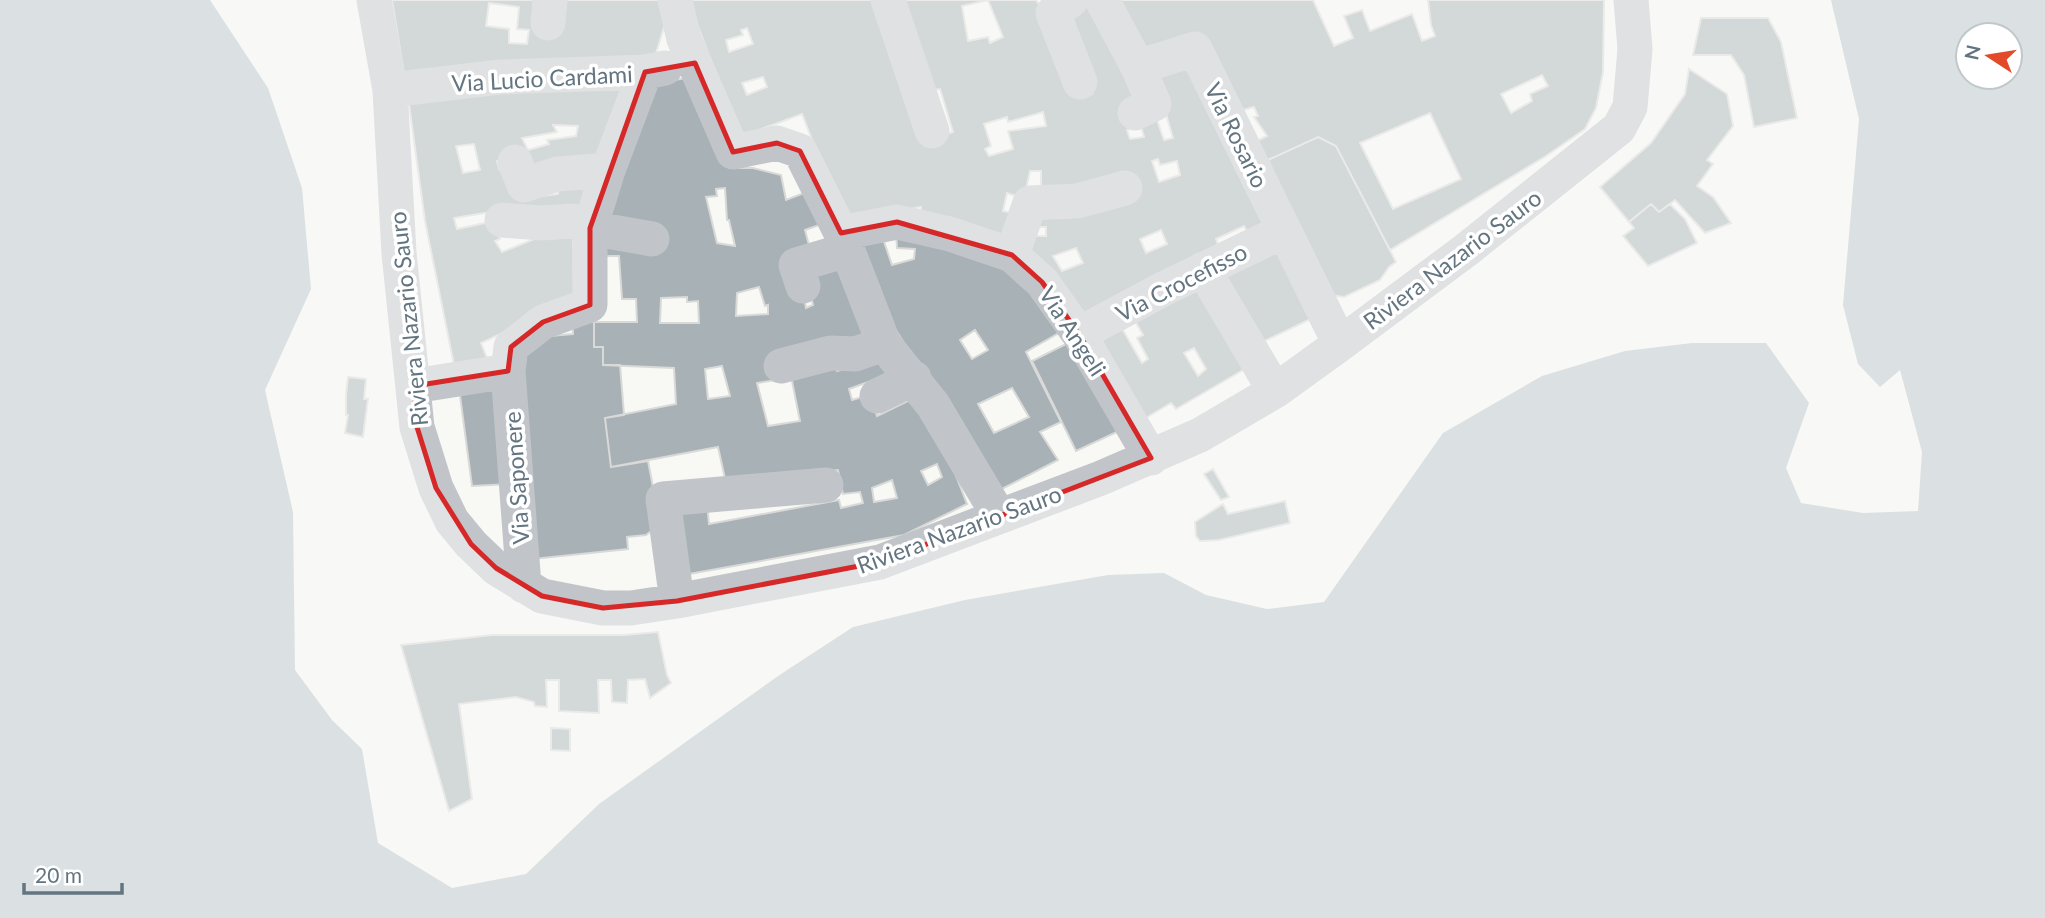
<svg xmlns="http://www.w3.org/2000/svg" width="2045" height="918" font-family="Lato,sans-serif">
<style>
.water{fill:#b8c5c9;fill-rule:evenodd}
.building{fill:#a7b1b6;stroke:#d9d9d7;stroke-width:2;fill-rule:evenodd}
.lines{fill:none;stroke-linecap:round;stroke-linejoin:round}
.minor{stroke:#c1c5c9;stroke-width:35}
.marked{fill:none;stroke:#d62828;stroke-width:5;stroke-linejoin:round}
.labels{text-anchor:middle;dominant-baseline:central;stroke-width:7;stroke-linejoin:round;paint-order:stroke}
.street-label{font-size:23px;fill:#637580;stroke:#fff}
</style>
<rect width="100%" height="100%" fill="#f8f8f5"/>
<path class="water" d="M0,0H210L268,88L302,188L311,289L265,390L293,512L295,670L332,720L362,749L378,843L452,888L526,874L599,804L778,676L853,627L965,600L1108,575L1164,573L1206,595L1267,609L1324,602L1443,433L1542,376L1625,351L1692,343H1766L1809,403L1786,468L1801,503L1863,513L1918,511L1922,452L1900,370L1880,387L1858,364L1843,305L1859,119L1831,0H2045V918H0ZM1968,35H2010V77H1968Z"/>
<path class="building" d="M392,0H666L665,24L653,63L405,80ZM489,3L519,7L517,29L529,30L527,44L509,43V29L486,26Z
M688,0H877L925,140L953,132L940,89L924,91L897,0H1036L1041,7L1078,98L1092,94L1064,15L1095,1L1143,100L1131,129L1127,130L1130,139L1144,137L1139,120L1156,117L1164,140L1173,138L1153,70L1185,57L1273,230L1251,238L1244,226L1216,239L1221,253L1080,329L1033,265L1024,236H1046V227H1030L1041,192V171H1030L1024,199L1007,193L1003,211L1022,215L1011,247L921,220V207L844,222L802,114L740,137ZM988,0L1003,37L990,43L988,37L968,41L962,6ZM747,28L753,44L729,52L726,40L743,35L741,30ZM763,77L767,87L747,95L742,83ZM1043,112L1046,126L1008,131L1013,149L989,156L985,149L991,146L984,124L1007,117L1008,122ZM1158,159L1160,165L1177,161L1180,175L1159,182L1152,161ZM1161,230L1167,244L1146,253L1140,239ZM1076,248L1083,263L1062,271L1053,256Z
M1115,0H1313L1334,46L1353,38L1344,16L1362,10L1370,31L1412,14L1422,41L1435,36L1431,25L1428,0H1604L1603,72L1596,108L1585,129L1546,156L1390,250L1336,146L1318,137L1268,160L1250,144L1267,136L1254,117L1258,116L1254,107L1239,111L1204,38L1142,56ZM1542,75L1548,86L1530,94L1532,101L1511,113L1501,94ZM1430,113L1461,179L1393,209L1360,143Z
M1701,18H1768L1781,42L1797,118L1754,127L1744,75L1731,55H1693Z
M1689,69L1727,94L1733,126L1707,160L1713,164L1697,186L1713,197L1731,223L1705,233L1675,200L1659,212L1651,204L1629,222L1600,187L1651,143L1685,94Z
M695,77L729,168H753L781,175L786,200L812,190L828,222L805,230L811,253L786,260L795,293L803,291L806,308L813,305L807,277L816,275L815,272L842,264L870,337L830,351L769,362L776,380L757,383L768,426L800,421L790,371L809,369L808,364L833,357L837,371L857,366L885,351L896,372L849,389L852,400L870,395L877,416L918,396L949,458L967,504L904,535L689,574L677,511L707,504L709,524L839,500L841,508L863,503L860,492L843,494L838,470L726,483L718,447L611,467L605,418L676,404L674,368L603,365V347H594V322H637L636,299H622L619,256H603L606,238L665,245L666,238L606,228L635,117L652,83ZM725,188L727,220H729L735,246L717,243L706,197L717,196L716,189ZM759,287L765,306L768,305V314L736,316L737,293ZM687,297V302L698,301L699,323H660L661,298ZM722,366L730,396L708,399L705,369ZM937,464L942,477L928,485L921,471ZM892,480L897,498L874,502L872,488Z
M626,82L600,161L525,177L518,155L497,161L499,169L535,197L558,194L557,180L590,177L578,214L515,208L454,218L457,229L494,221L500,239L495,241L502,252L539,237L573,228L574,300L481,343L490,365L456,375L425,221L408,97ZM553,125L578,126L576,136L547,140L549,144L528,150L522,138L557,132ZM474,144L480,170L463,173L456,146Z
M1318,137L1336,146L1396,262L1389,267L1380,280L1344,297L1332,295L1268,160Z
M1651,204L1659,212L1670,204L1685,219L1697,243L1648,266L1623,236L1634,228L1629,222Z
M896,232L1018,274L1064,330L1026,352L1061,422L1040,432L1058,460L998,491L864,280L849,239L881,233L892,265L914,259L915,249L897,248ZM975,330L988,350L972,359L960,340ZM1012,388L1029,417L994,433L978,404Z
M1278,241L1315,317L1256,345L1213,271Z
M1202,286L1250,366L1176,409L1171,403L1139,422L1090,338ZM1135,321L1143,335L1137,338L1148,359L1142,363L1123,330ZM1194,348L1206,369L1198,376L1184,353Z
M573,322H594V347H603V365H620L624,415L605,418L611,467L648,461L660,524L646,535L627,537L628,549L533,559L518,355L538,337L573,334Z
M1072,341L1119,431L1076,451L1032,361Z
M348,377L366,379L364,399H368L363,437L345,433L348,415H346V395Z
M502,381L510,484L472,486L459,388Z
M1213,469L1229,497L1221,500L1204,474Z
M1285,501L1290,523L1219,540L1200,541L1196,536L1195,522L1223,504L1228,514Z
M658,632L667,675L671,683L650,698L645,679L628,680L627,703L612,702L611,680H598L599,713L559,711V680H546L547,707L535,706L534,702L516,697L459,704L472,799L449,811L401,645L493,635H624Z
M551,728L570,729V751L551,750Z"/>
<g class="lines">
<path class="minor" d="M374,0L390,90L399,253L417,427L436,488L452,521L471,544L496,568L542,596L603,608H631L677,601L880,562L1101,478L1200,435L1275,391L1340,344L1466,250L1619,128L1630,107L1635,49L1631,0
M675,0L684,39L733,152L777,143L800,151L841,233L884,344L933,405L999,516
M888,0L932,131
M1071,0L1053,13L1080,82
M1102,0L1138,67L1195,49L1340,344
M548,23L550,0
M390,90L500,77L645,72L665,68
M1135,113L1154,104L1138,67
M515,162L524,185L557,174L608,170
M502,220L542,223L573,221L590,228L652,239
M841,233L897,222L950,234L1012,255L1042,282L1079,334L1151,458
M1012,255L1030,203L1077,201L1125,188
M1203,269L1275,391
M803,286L796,265L847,250
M1079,334L1165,288L1284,231
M781,366L831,353L855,354L884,344
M508,371L524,586
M414,386L508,371L511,347L543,322L590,305V228L608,170L645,72
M877,396L914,378
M677,601L663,499L826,485"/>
</g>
<path d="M0 0H2045V918H0ZM695,63L733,152L777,143L800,151L841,233L897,222L1012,255L1042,282L1079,334L1151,458L880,562L677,601L603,608L542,596L496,568L471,544L436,488L417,427L414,386L508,371L511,347L543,322L590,305V228L645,72Z" fill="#f8f8f5" fill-opacity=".55" fill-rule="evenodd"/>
<path class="marked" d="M695,63L733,152L777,143L800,151L841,233L897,222L1012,255L1042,282L1079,334L1151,458L880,562L677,601L603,608L542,596L496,568L471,544L436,488L417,427L414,386L508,371L511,347L543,322L590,305V228L645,72Z"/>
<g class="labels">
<g class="street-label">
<text transform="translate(542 78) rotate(-3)">Via Lucio Cardami</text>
<text transform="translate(1237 135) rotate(64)">Via Rosario</text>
<text transform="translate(1452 259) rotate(-37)">Riviera Nazario Sauro</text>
<text transform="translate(1181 282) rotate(-27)">Via Crocefisso</text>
<text transform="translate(408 319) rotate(-96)">Riviera Nazario Sauro</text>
<text transform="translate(1073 331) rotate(57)">Via Angeli</text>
<text transform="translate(516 478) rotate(-94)">Via Saponere</text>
<text transform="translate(959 529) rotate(-20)">Riviera Nazario Sauro</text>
</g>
</g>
<g transform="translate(1989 56) rotate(282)"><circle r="33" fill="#ffffff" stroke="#c1c8cc" stroke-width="2"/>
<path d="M0-5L12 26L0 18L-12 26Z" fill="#e34a2a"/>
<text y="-10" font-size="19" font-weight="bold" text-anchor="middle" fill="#637580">N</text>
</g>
<path d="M24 883v10h98v-10" fill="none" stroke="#637580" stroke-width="3.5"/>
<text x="35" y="883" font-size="21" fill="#637580" stroke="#ffffff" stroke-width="5" paint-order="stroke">20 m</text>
</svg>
